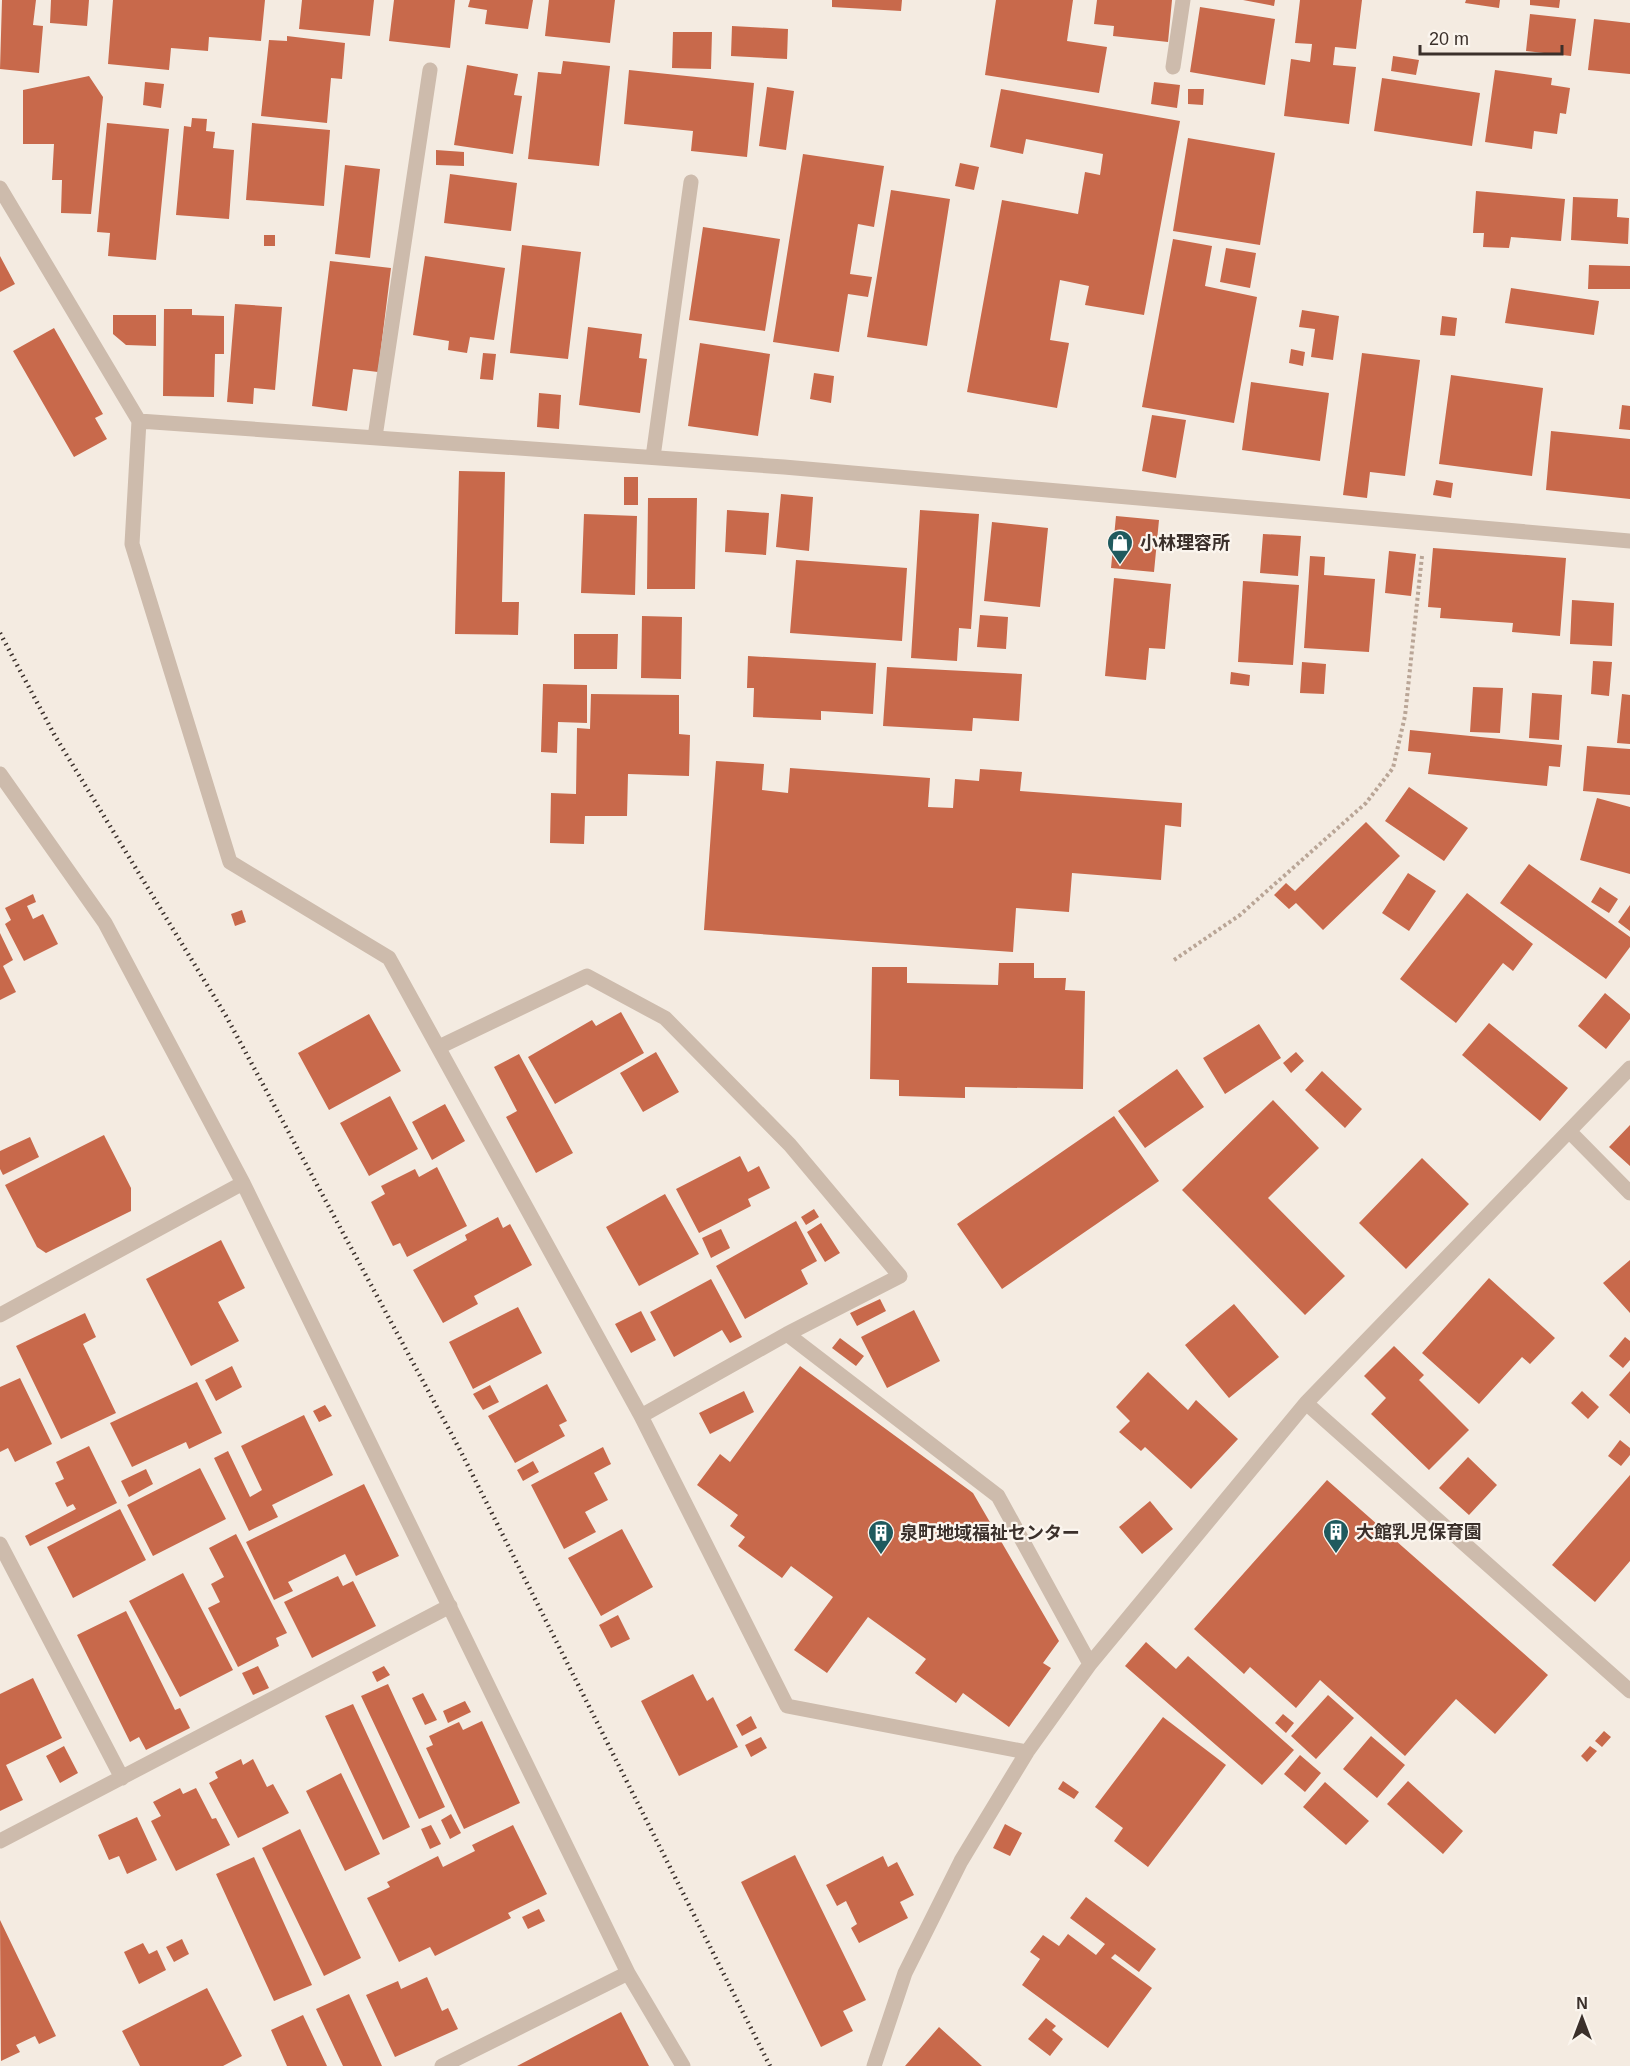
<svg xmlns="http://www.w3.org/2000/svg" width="1630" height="2066" font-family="Arial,'Noto Sans JP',sans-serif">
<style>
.building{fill:#c8694b}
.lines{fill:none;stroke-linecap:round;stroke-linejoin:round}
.path{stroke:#b9a596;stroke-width:4;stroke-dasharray:3 3;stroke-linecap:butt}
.minor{stroke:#cdbbac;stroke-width:15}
.rail{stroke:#3b302b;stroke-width:4.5;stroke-dasharray:1.5 4.5;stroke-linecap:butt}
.labels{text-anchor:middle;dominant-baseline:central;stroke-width:4.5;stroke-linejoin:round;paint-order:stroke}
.poi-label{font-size:18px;font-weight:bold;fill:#3b302b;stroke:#fbf5ee;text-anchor:start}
</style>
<rect width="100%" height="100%" fill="#f4ebe1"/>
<path class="building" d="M2,0H36L33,25L43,26L39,73L0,69Z
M51,0H89L87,26L50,23Z
M113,0H265L261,41L209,37L208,51L171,48L169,70L108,64Z
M302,0H374L370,36L299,29Z
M394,0H455L450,48L389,41Z
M470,0H533L528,29L485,24L487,10L468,7Z
M549,0H615L610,43L545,36Z
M832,0H902L901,11L832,7Z
M996,0H1073L1067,41L1107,47L1099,93L985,75Z
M1097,0H1172L1168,42L1113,36L1114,26L1094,24Z
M1243,0H1275L1274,6Z
M1300,0H1362L1356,49L1335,47L1333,65L1356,67L1349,124L1284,116L1291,59L1310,62L1312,44L1295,43Z
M1466,0H1500L1499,8L1465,3Z
M1530,0H1560L1559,8L1530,5Z
M1200,7L1275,19L1265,85L1190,72Z
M1530,14L1576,19L1571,56L1526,51Z
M1594,19L1630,23V74L1588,70Z
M732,26L788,29L787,59L731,56Z
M673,32H712L711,69L672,68Z
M287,36L345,43L342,79L331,78L327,123L261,116L269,40L287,41Z
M1393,56L1419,60L1416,75L1391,71Z
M563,61L610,66L599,166L528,159L538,72L561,74Z
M467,65L518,74L514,95L522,96L513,154L454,145Z
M629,70L754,83L747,157L691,151L693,131L624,124Z
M1495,70L1552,78L1551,85L1570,88L1566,114L1560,113L1557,134L1534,131L1532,149L1485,142Z
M89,76L103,97L91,214L61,213L62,180H52L54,144H23V90Z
M1382,78L1480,93L1472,146L1374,131Z
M145,82L164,84L161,108L143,105Z
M1154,82L1180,85L1177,108L1151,104Z
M767,87L794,91L786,150L759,146Z
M1001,89L1180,121L1144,315L1085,305L1089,286L1060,280L1050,340L1069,343L1057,408L967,392L1002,200L1078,214L1085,172L1100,175L1103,154L1026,139L1023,154L990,147Z
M1188,89H1204L1203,105L1188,104Z
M192,118L207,119L206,131L215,132L213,148L234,150L229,219L176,215L184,126L191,127Z
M107,123L169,129L156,260L108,256L110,233L97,232Z
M252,123L330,130L324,206L246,200Z
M1188,138L1275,153L1260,245L1173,231Z
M436,150L464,152V166L436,165Z
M803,154L884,166L874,227L858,224L850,274L872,277L868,297L848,294L839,352L773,342Z
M960,163L979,167L974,190L955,186Z
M345,165L380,169L370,258L335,254Z
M450,174L517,183L511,231L444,223Z
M891,190L950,199L927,346L867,337Z
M1476,191L1565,199L1561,241L1511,237L1509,248L1483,247L1484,233H1473Z
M1573,197L1618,199L1617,217L1629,218L1628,244L1571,240Z
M703,227L780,239L765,331L689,320Z
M264,235H275V246H264Z
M1173,239L1212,246L1205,286L1257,297L1234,423L1142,407Z
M522,245L581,252L568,359L510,353Z
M1226,248L1256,253L1250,288L1220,282Z
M0,256L15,284L0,292Z
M425,256L505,268L494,340L470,337L467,353L448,350L449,341L413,335Z
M330,261L391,268L378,372L353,369L347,411L312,406Z
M1589,265L1630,266V289H1588Z
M1511,288L1599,301L1594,335L1505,323Z
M235,304L282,307L275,390L254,388L253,404L227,402Z
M164,309H192V315L224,316V354H215L214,397L163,396Z
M1302,310L1339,316L1333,360L1311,357L1315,329L1299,327Z
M113,315H156V346L126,345L113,334Z
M1442,316L1457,318L1455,336L1440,335Z
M588,327L642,334L639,358L647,359L640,413L579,405Z
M54,328L103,414L95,418L107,439L74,457L13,351Z
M700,343L770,354L758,436L688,426Z
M1291,349L1305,352L1303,366L1289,363Z
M483,353L496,354L493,380L480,379Z
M1362,353L1420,360L1405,476L1370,472L1367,498L1343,495Z
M814,373L834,376L831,403L810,399Z
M1451,375L1543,388L1532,476L1439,464Z
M1251,382L1329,393L1320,461L1242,450Z
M539,393L561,395L559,429L537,427Z
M1622,405L1630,406V430L1619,429Z
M1152,415L1186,420L1176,478L1142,471Z
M1551,431L1630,439V499L1546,490Z
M459,471L505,472L502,602H519L518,635L455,634Z
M624,477H638V505H624Z
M1436,480L1453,483L1451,498L1433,495Z
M781,494L813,497L809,551L776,547Z
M648,498H697L695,589H647Z
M727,510L769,513L766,555L725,552Z
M920,510L979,514L971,629L959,628L957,661L911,658Z
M584,514L637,516L635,595L581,593Z
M1116,516L1159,520L1154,572L1111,568Z
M992,522L1048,528L1040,607L984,601Z
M1263,534L1301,536L1298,576L1260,573Z
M1433,548L1566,558L1560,636L1512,632L1513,623L1440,618L1441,608L1428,607Z
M1389,551L1416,554L1411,596L1385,593Z
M1310,556L1325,557L1324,575L1375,579L1369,652L1304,648Z
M796,560L907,568L902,641L790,633Z
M1114,578L1171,584L1165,649L1149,648L1146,680L1105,676Z
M1243,581L1299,585L1293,665L1238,662Z
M1572,600L1614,603L1612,646L1570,644Z
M980,615L1008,617L1006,649L977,647Z
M642,616L682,617L681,679L641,678Z
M574,634H618L617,669H574Z
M748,656L876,663L873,714L821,711V720L753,717L754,688H747Z
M1593,661L1612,662L1609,696L1591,694Z
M1302,662L1326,664L1324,694L1300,693Z
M887,667L1022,674L1019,721L973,718L972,731L883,726Z
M1231,672L1250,675L1249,686L1230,684Z
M543,684L587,685V723L558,722L557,753L541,752Z
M1473,687L1503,688L1500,733L1470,732Z
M1532,693L1562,695L1559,740L1529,738Z
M591,694L679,695V734L690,735L689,776L628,774L627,816H585L584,844L550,843L551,793L576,794L577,728L590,729Z
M1622,694L1630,695V744L1617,743Z
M1410,730L1562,745L1560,767L1549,766L1547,786L1428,774L1431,753L1408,751Z
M1587,746L1630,749V795L1583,791Z
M716,761L764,764L762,790L788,793L790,768L930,778L928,807L953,808L955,779L979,781L980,769L1022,772L1020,791L1182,803L1181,827L1165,825L1161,880L1072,873L1069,912L1016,908L1013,952L704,930Z
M1409,787L1468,828L1444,861L1385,821Z
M1597,798L1630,807V874L1580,860Z
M1366,822L1400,856L1323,930L1296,903L1289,909L1274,895L1286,883L1295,891Z
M1529,864L1630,937V947L1606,979L1500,903Z
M1408,873L1436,891L1409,931L1382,913Z
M1600,887L1618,899L1609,913L1591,902Z
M1467,893L1533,944L1513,971L1503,963L1456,1023L1400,979Z
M33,894L36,902L27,906L33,919L43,914L58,944L24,961L5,924L11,920L5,908Z
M1630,905V931L1618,922Z
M242,910L246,922L235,926L231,914Z
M0,933L13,960L3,966L16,992L0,1000Z
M999,963H1034V978H1066L1065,990L1085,991L1083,1089L965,1087V1098L899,1096V1080L870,1079L872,967H907V983L998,985Z
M1605,993L1630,1014V1019L1606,1049L1578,1026Z
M621,1012L644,1053L555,1104L528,1057L592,1020L596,1026Z
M369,1014L401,1071L329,1110L298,1053Z
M1489,1023L1568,1088L1540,1121L1462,1055Z
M1259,1024L1281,1058L1225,1094L1203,1058Z
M656,1052L679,1092L643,1112L620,1073Z
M1296,1052L1304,1061L1291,1073L1283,1063Z
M519,1054L573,1153L536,1173L506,1117L517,1111L494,1067Z
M1177,1069L1204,1107L1145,1148L1118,1111Z
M1322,1071L1362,1109L1345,1128L1305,1090Z
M390,1096L418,1149L369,1176L340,1123Z
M1273,1100L1319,1148L1268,1198L1345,1276L1305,1315L1182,1190Z
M445,1104L465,1141L432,1160L412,1122Z
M1114,1116L1159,1181L1002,1289L957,1224Z
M1630,1125V1166L1609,1147Z
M104,1135L131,1188V1211L46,1253L37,1247L5,1185Z
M30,1137L39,1157L3,1175L0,1169V1151Z
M740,1156L748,1172L759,1166L770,1188L748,1199L751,1206L699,1233L676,1189Z
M1422,1158L1469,1204L1406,1269L1359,1223Z
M437,1167L467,1226L407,1257L400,1243L393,1246L371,1202L385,1194L381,1186L415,1169L419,1177Z
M665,1194L699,1254L639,1286L606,1227Z
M814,1209L819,1217L806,1225L801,1217Z
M498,1217L503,1228L510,1224L532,1265L474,1296L478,1304L443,1323L413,1270L467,1240L465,1235Z
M796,1221L817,1261L801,1270L808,1284L745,1319L716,1266Z
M821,1223L840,1253L825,1262L807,1232Z
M721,1229L730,1248L711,1258L702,1238Z
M221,1240L245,1288L218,1302L239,1341L191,1366L146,1279Z
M1630,1260V1313L1603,1283Z
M1489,1278L1555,1338L1530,1364L1522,1357L1479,1404L1422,1353Z
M711,1279L742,1337L730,1343L722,1330L674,1357L650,1312Z
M880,1299L886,1311L857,1326L850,1313Z
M1234,1304L1279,1357L1229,1398L1185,1345Z
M518,1307L542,1353L473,1389L449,1342Z
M914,1310L940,1361L887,1388L861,1337Z
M641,1311L656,1340L631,1353L615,1324Z
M85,1313L96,1337L83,1344L116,1413L61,1439L16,1346Z
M1625,1337L1630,1341V1360L1623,1368L1609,1356Z
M840,1338L864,1356L856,1366L832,1348Z
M1394,1346L1424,1375L1419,1380L1469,1430L1429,1470L1371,1414L1386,1398L1364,1376Z
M232,1366L242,1387L216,1401L205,1380Z
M800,1366L973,1493L1059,1641L1043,1663L1051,1668L1009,1727L963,1693L956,1703L915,1673L926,1659L868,1617L827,1673L794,1650L833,1597L791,1566L782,1578L738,1546L745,1537L730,1526L738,1515L697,1485L720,1454L730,1462Z
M1630,1371V1414L1609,1395Z
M1148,1372L1188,1410L1196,1400L1238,1439L1191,1489L1145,1447L1141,1451L1119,1432L1130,1421L1116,1407Z
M20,1378L52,1444L15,1462L8,1448L0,1452V1387Z
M197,1382L222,1433L189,1449L186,1442L132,1467L110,1423Z
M547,1384L567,1421L559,1425L565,1436L515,1463L488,1416Z
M490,1385L499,1402L483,1410L473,1394Z
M744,1391L754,1412L710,1434L699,1413Z
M1582,1391L1599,1407L1588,1419L1571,1403Z
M325,1405L332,1416L319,1422L313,1411Z
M304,1415L333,1475L272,1505L278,1517L249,1531L214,1458L228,1451L250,1497L262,1490L241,1446Z
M1620,1440L1630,1448V1455L1621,1466L1608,1456Z
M89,1446L117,1503L30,1546L25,1536L76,1509L73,1504L67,1507L55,1483L64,1479L56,1462Z
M603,1447L611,1464L594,1473L608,1500L585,1512L596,1532L564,1549L531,1485Z
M1468,1457L1497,1485L1469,1515L1439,1488Z
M533,1461L539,1472L523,1481L517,1470Z
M200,1468L226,1519L153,1556L127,1505Z
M146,1469L153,1484L129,1497L121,1481Z
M1630,1475V1561L1595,1602L1552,1565Z
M1327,1480L1548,1675L1495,1734L1456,1699L1405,1756L1320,1680L1296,1708L1250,1667L1244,1674L1194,1629Z
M364,1484L399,1556L356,1576L345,1554L288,1582L293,1591L274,1600L246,1542Z
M1150,1501L1173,1529L1142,1554L1119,1527Z
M120,1509L146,1560L73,1598L47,1547Z
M622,1529L653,1587L601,1616L568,1558Z
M236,1534L287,1633L276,1638L279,1646L238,1667L208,1608L220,1602L211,1584L224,1577L209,1548Z
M183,1573L233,1670L180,1697L129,1601Z
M338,1576L343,1586L353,1581L376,1626L312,1658L284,1602Z
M126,1611L175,1710L180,1708L190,1728L146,1750L139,1737L130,1742L77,1635Z
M618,1615L630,1639L611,1648L599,1625Z
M1146,1642L1176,1669L1188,1656L1294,1750L1262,1785L1125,1666Z
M258,1666L269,1688L253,1695L242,1673Z
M384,1666L390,1675L377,1682L372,1672Z
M693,1674L707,1701L713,1697L738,1747L679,1776L641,1701Z
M33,1678L62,1738L6,1765L23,1800L0,1811V1694Z
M388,1684L445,1807L419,1819L361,1696Z
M423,1693L437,1720L425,1725L412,1698Z
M1328,1695L1354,1718L1316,1759L1291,1736Z
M465,1701L471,1712L448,1723L443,1711Z
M353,1704L410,1827L383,1840L325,1716Z
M1283,1714L1294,1723L1286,1733L1275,1723Z
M751,1716L757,1728L742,1736L736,1725Z
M1163,1717L1226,1765L1148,1867L1114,1841L1123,1828L1095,1807Z
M482,1721L520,1803L464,1829L426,1748L433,1745L429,1736L459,1722L463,1730Z
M1604,1731L1611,1737L1602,1747L1595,1741Z
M1371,1736L1405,1765L1377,1798L1343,1769Z
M761,1737L767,1748L751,1757L745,1745Z
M64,1746L78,1773L60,1783L46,1756Z
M1590,1746L1597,1751L1587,1762L1581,1756Z
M1300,1755L1321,1773L1305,1792L1284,1774Z
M241,1759L243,1765L253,1759L267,1787L273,1784L289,1813L238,1838L209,1783L218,1778L215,1772Z
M341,1773L380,1854L345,1871L306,1791Z
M1063,1781L1079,1792L1074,1799L1058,1789Z
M1408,1781L1463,1831L1443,1854L1387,1804Z
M1325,1782L1369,1821L1346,1845L1303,1807Z
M180,1788L183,1794L196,1788L212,1819L216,1818L230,1845L176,1871L151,1821L161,1816L153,1802Z
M451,1814L461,1833L450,1839L441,1820Z
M137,1817L157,1860L127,1874L119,1856L109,1860L98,1835Z
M1005,1824L1022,1833L1010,1856L993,1848Z
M431,1825L441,1844L430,1849L421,1829Z
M513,1825L547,1894L508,1913L511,1918L435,1956L430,1947L399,1962L367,1898L390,1887L387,1882L438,1856L443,1867L475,1851L472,1845Z
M300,1829L361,1958L324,1976L262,1848Z
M795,1855L866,2000L843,2011L853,2031L821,2047L741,1882Z
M883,1856L888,1867L897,1862L914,1895L900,1902L908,1918L859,1943L851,1928L857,1924L846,1901L837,1906L826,1885Z
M254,1857L312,1985L274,2001L216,1874Z
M1086,1897L1156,1949L1139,1972L1115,1954L1111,1958L1152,1988L1108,2048L1022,1985L1040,1959L1030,1952L1043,1935L1059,1946L1068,1934L1096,1955L1105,1944L1070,1918Z
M539,1909L545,1921L528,1929L522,1917Z
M0,1920L56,2036L39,2044L35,2036L16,2045L20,2052L1,2061Z
M182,1939L189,1954L174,1962L166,1947Z
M143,1943L149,1954L157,1950L166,1970L139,1984L124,1952Z
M427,1977L442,2011L448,2008L458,2029L395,2057L366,1995L398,1981L401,1989Z
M207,1988L242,2056L223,2066H140L122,2031Z
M349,1994L382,2066H343L316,2009Z
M621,2012L649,2066H517Z
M303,2015L327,2066H287L271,2030Z
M1046,2018L1056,2026L1052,2030L1063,2039L1050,2056L1028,2039Z
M939,2027L982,2066H905Z"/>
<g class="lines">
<path class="path" d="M1174,960L1240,915L1366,803L1393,768L1405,716L1422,556"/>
<path class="minor" d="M1173,67L1183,0
M0,188L139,421L784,467L1630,541
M139,421L132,544L230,862L389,958L641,1416L787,1706L1027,1752
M375,437L430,70
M653,457L691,182
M0,774L105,923L243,1183L628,1973L683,2066
M439,1047L587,976L665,1018L790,1145L900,1276L787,1334L641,1416
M1569,1131L1630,1193
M0,1315L243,1183
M787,1334L998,1496L1090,1664
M1306,1403L1630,1691
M0,1544L122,1778
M0,1841L450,1606
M442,2066L628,1973
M874,2066L905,1973L961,1861L1027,1752L1090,1664L1306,1403L1630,1068"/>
<path class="rail" d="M0,633L55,736L226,1016L459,1448L770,2066"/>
</g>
<defs>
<symbol id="shop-pin" viewBox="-11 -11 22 30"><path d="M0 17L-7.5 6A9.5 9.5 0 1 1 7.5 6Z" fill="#1f5a5e" stroke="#fbf5ee"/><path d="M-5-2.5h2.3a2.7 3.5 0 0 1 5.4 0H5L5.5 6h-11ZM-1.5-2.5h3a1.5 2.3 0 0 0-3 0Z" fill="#fff"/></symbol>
<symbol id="building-pin" viewBox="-11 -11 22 30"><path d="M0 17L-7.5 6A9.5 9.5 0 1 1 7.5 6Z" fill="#1f5a5e" stroke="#fbf5ee"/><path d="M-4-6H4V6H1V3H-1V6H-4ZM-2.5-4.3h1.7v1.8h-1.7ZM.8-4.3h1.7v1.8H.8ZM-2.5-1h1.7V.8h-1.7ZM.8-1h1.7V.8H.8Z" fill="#fff"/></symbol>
</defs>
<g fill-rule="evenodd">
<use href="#shop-pin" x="1105" y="528" width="30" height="40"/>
<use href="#building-pin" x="1321" y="1517" width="30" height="40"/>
<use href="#building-pin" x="866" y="1518" width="30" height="40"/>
</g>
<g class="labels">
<g class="poi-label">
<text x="1140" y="543">小林理容所</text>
<text x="1356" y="1532">大館乳児保育園</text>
<text x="900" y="1533">泉町地域福祉センター</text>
</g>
</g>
<g transform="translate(1582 2018)" stroke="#fbf5ee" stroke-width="4.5" paint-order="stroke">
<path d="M0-4.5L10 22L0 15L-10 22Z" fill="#3b302b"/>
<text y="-9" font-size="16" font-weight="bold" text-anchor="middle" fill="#3b302b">N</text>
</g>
<path d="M1420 45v9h142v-9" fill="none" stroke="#3b302b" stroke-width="3"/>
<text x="1429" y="45" font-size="18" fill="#3b302b" stroke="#fbf5ee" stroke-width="4.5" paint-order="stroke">20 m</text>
</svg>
